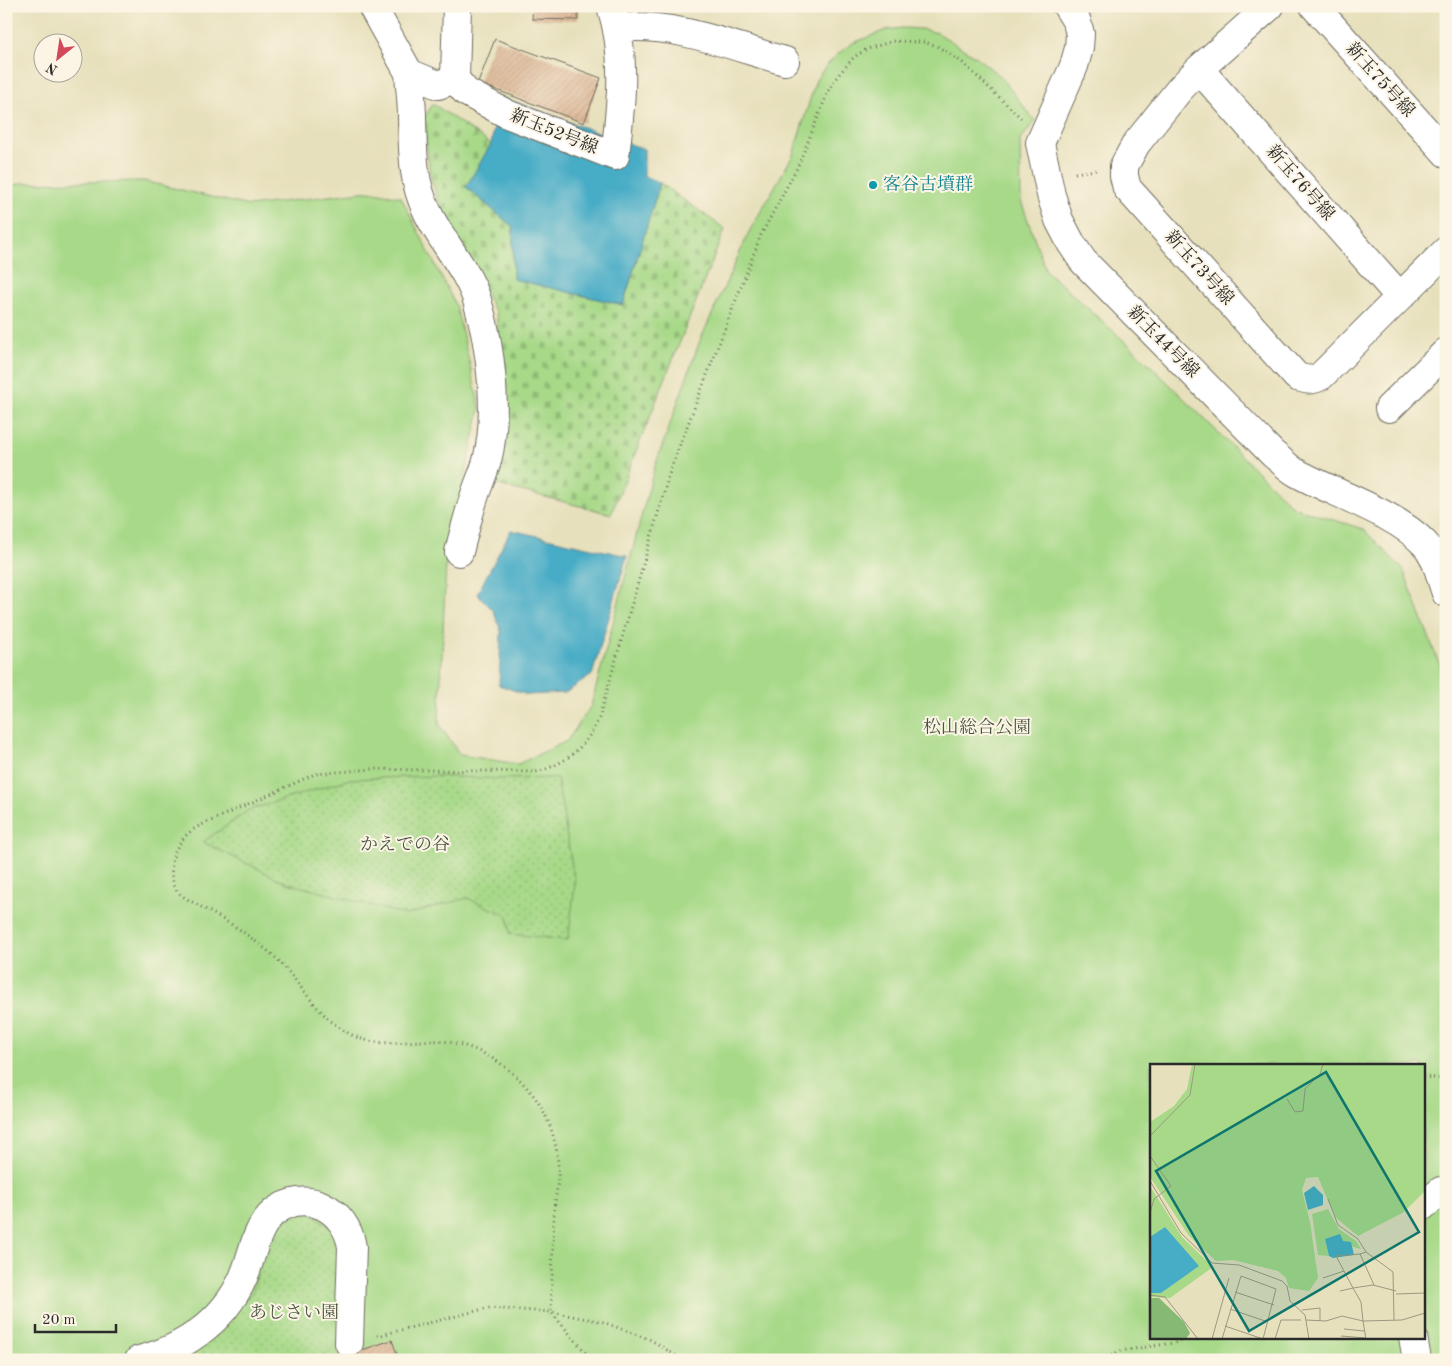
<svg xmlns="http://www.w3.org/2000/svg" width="1452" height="1366" font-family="'Old Standard TT','Noto Serif JP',serif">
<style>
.cemetery{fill:url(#cemetery-stones);stroke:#69825a}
.park{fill:#a7d988;stroke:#69825a;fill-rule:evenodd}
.garden{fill:url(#garden-dots);stroke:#69825a}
.water{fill:#47acc6;stroke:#396c78}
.building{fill:url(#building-hatch)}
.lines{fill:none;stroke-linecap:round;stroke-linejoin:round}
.minor-casing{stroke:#6d6a5e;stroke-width:30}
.path{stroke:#6d6a5e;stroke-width:3;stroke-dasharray:1 4;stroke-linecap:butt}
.minor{stroke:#fff;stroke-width:28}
.culture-dot{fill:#0f9aa8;stroke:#fcf5e5;stroke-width:2}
.labels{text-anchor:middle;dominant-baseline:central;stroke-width:4;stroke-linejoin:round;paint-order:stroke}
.street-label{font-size:18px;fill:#2b2b2b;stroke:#fcf5e5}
.culture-label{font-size:18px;fill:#0d838f;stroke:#fcf5e5;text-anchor:start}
.park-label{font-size:18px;fill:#4a5642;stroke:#fcf5e5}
.inset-road{fill:none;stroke:#9c9882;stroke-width:1}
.view{fill:#0f766e;fill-opacity:0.15;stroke:#0f766e;stroke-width:2.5}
.inset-edge{fill:none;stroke:#2b2b2b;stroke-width:2.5}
</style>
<defs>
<pattern id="cemetery-stones" width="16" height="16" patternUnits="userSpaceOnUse" patternTransform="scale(1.25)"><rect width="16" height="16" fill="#a7d988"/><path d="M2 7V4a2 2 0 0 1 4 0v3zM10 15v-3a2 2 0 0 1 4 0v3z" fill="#90ba76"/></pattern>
<pattern id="garden-dots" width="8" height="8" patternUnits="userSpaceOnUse" patternTransform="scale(1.25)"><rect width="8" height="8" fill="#a7d988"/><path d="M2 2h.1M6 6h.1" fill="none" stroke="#90ba76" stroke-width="1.8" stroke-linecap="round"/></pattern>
<pattern id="building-hatch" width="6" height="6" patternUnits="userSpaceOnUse" patternTransform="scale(1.25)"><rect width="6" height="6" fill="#ddb897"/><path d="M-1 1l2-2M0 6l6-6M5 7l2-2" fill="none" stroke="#be9e82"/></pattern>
</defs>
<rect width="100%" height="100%" fill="#fcf5e5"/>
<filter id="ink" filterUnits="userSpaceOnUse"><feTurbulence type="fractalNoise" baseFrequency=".02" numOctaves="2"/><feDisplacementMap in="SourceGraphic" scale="10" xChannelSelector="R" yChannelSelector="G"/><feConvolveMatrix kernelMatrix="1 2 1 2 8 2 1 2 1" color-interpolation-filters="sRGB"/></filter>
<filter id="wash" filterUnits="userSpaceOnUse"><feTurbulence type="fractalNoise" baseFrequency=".0096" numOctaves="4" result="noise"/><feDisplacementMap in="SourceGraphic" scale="20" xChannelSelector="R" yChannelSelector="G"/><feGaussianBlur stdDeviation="1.12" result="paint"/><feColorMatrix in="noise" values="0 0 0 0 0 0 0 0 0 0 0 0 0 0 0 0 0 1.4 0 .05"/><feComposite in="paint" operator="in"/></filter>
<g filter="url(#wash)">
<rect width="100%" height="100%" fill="#e7e0bc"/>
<path class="cemetery" d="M433,104L491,144L466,187L513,227V279L623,305L660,183L725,229L611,514L494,484L507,413L496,313L443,214L431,179L423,119Z"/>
<path class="park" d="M903,28L921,29L938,33L976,57L1000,76L1035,121L1020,140L1021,201L1046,271L1139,354L1293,507L1363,529L1403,569L1443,674L1446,685V1360H6V188L22,183L144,181L249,206L369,191L401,197L456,306L480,408L446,562L439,724L460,755L518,764L567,741L591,706L654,469L699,343L749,232L793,155L816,80L826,66L839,53L853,43L886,30ZM1151,1065H1423V1337H1151Z"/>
<path class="garden" d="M435,776L501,779L557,778L575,884L568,940L510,934L508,916L467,898L406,915L287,883L203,842L249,810L350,779Z
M305,1209L335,1230L341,1255V1342L319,1360H172L222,1323L253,1291L263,1250L277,1226Z"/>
<path class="water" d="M500,97L644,149V176L660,183L623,305L513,279V227L466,187L491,144Z
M511,530L627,556L592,675L565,693L527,695L499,685L501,631L493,610L477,594Z"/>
<g id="blocks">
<path class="building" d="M533,6H578V20L532,19Z
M495,39L601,78L584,123L478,83Z
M392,1340L399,1360H352L350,1354Z"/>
</g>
</g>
<g filter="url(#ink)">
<use href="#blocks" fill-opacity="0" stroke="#6d6a5e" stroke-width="1"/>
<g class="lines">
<defs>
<path id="minor" d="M372,6L409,73L438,85L455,79
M457,6L455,79L466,92L507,114L615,156C621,105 627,56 611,6
M1067,6L1077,22L1080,34L1079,48L1074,66L1040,143L1051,195L1059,220L1071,243L1083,261L1273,454C1281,460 1289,469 1297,473C1335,494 1396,513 1425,544C1437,557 1440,577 1446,593
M1270,6L1199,69L1179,90L1136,144L1124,166V176L1127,188L1297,377C1307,380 1312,381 1321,376L1446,251
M1314,6L1446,153
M618,28C675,22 731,46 785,61
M1199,69L1400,297
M409,73C410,88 412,103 412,118C413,151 412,181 427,211C440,240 468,270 477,300C491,346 499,414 487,461C483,475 476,489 472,504C467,520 463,536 459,552
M1389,408L1446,352
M1423,1206L1441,1191H1446
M1413,1337L1417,1360
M139,1360C188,1348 230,1316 247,1268C253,1250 258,1226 273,1213C305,1187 346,1208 352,1247L349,1343"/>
</defs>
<use href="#minor" class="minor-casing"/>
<path class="path" d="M1075,173L1096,170
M1443,620L1446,627
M1423,1077L1446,1079
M377,1336L488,1308L551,1312L603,1322L651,1340L683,1360
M592,1360L551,1312C552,1280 553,1247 554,1214C554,1202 557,1192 558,1180C560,1151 551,1118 533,1095C511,1066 477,1044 440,1041C411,1039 383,1049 354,1036C321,1021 304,988 280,962C269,951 254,940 242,931C229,923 216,915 203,908C194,902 181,898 175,888C173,886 173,881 172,878C169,856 179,838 197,827L315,774L372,769L536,772C566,764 586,747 599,718L671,468L761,235L798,166L828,92L835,79L854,57L867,49L894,41L924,42L937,46L962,62L1021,118
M1097,1360L1121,1351L1179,1342L1184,1337"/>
<use href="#minor" class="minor"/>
</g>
</g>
<circle class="culture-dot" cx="873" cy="185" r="5"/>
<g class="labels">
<g class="street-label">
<text transform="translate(1380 80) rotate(48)">新玉75号線</text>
<text transform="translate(554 132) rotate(22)">新玉52号線</text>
<text transform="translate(1300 183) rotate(49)">新玉76号線</text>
<text transform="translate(1199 268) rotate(48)">新玉73号線</text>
<text transform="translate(1163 342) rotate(45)">新玉44号線</text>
</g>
<g class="culture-label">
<text x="883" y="185">客谷古墳群</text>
</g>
<g class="park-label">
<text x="977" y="728">松山総合公園</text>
<text x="405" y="845">かえでの谷</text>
<text x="294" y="1313">あじさい園</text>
</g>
</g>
<g transform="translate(1150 1064)">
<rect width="275" height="275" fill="#e7e0bc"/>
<path d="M0,234H9L34,258L40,269L36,275H0Z" fill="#85b974"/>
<path d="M178,145L189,165L206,177L211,185L175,175L179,192L168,191L162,150Z" fill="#a7d988"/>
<path d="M42,0H275V127L254,148L208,172L185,153L168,113L156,114L152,126L160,158L168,214L159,227L139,224L136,214L128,207L83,196L66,197L39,172L0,113V58L24,42L37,25ZM0,122L32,173L63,203L20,234L0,233Z" fill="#a7d988"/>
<path d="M157,0L153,6L160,4L167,10L158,19L153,44L146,47L138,34L143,22L150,19L152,6L142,10L137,1ZM175,84H188L175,101L151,115L139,97L153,95L159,89ZM35,98L52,120L49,123L31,115L25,121L18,110Z" fill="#a7d988"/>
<path d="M164,122L173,131V141L158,146L154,129ZM15,163L49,202L11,229H0V173ZM190,170L193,177L201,178L204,191L183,194L179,192L175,175Z" fill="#47acc6"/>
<path class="inset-road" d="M137,35L145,48L153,47L155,25L170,10L173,0M0,72L40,31L45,0M0,92L21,122L4,135L0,149M0,117L31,169L62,199L89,201L132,217L137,222L140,237L155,251L159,275M178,135L188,161L208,175L216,188M210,190L216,188L243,208L244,256M173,214L194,207M190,227L203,224L186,192L210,190L224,221M85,228L124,241M246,230L275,229M0,231L15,233L48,275M80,245L118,258M152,246L170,244V257M156,256L176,257L192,252L213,257L211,238L203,224L223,221L246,227M75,262L113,275M194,265L214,267M191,272L216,274M62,275L79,214M72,275L91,212L126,225L113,275M125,275L131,256H151M216,275L213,257L252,256L275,249"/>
<path class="view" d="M176,8L269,168L99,267L6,107Z"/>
<rect width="275" height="275" class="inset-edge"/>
</g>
<rect width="1452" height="1366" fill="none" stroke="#fcf5e5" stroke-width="25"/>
<g transform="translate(58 58) rotate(210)"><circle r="24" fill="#fcf5e5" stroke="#a8a49b"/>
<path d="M0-4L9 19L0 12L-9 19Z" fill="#d1495b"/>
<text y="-8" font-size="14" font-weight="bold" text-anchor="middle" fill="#2b2b2b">N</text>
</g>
<path d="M35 1324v8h81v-8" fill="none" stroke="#2b2b2b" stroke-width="2.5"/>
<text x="42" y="1324" font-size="15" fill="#2b2b2b" stroke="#fcf5e5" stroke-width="4" paint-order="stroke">20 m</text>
</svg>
